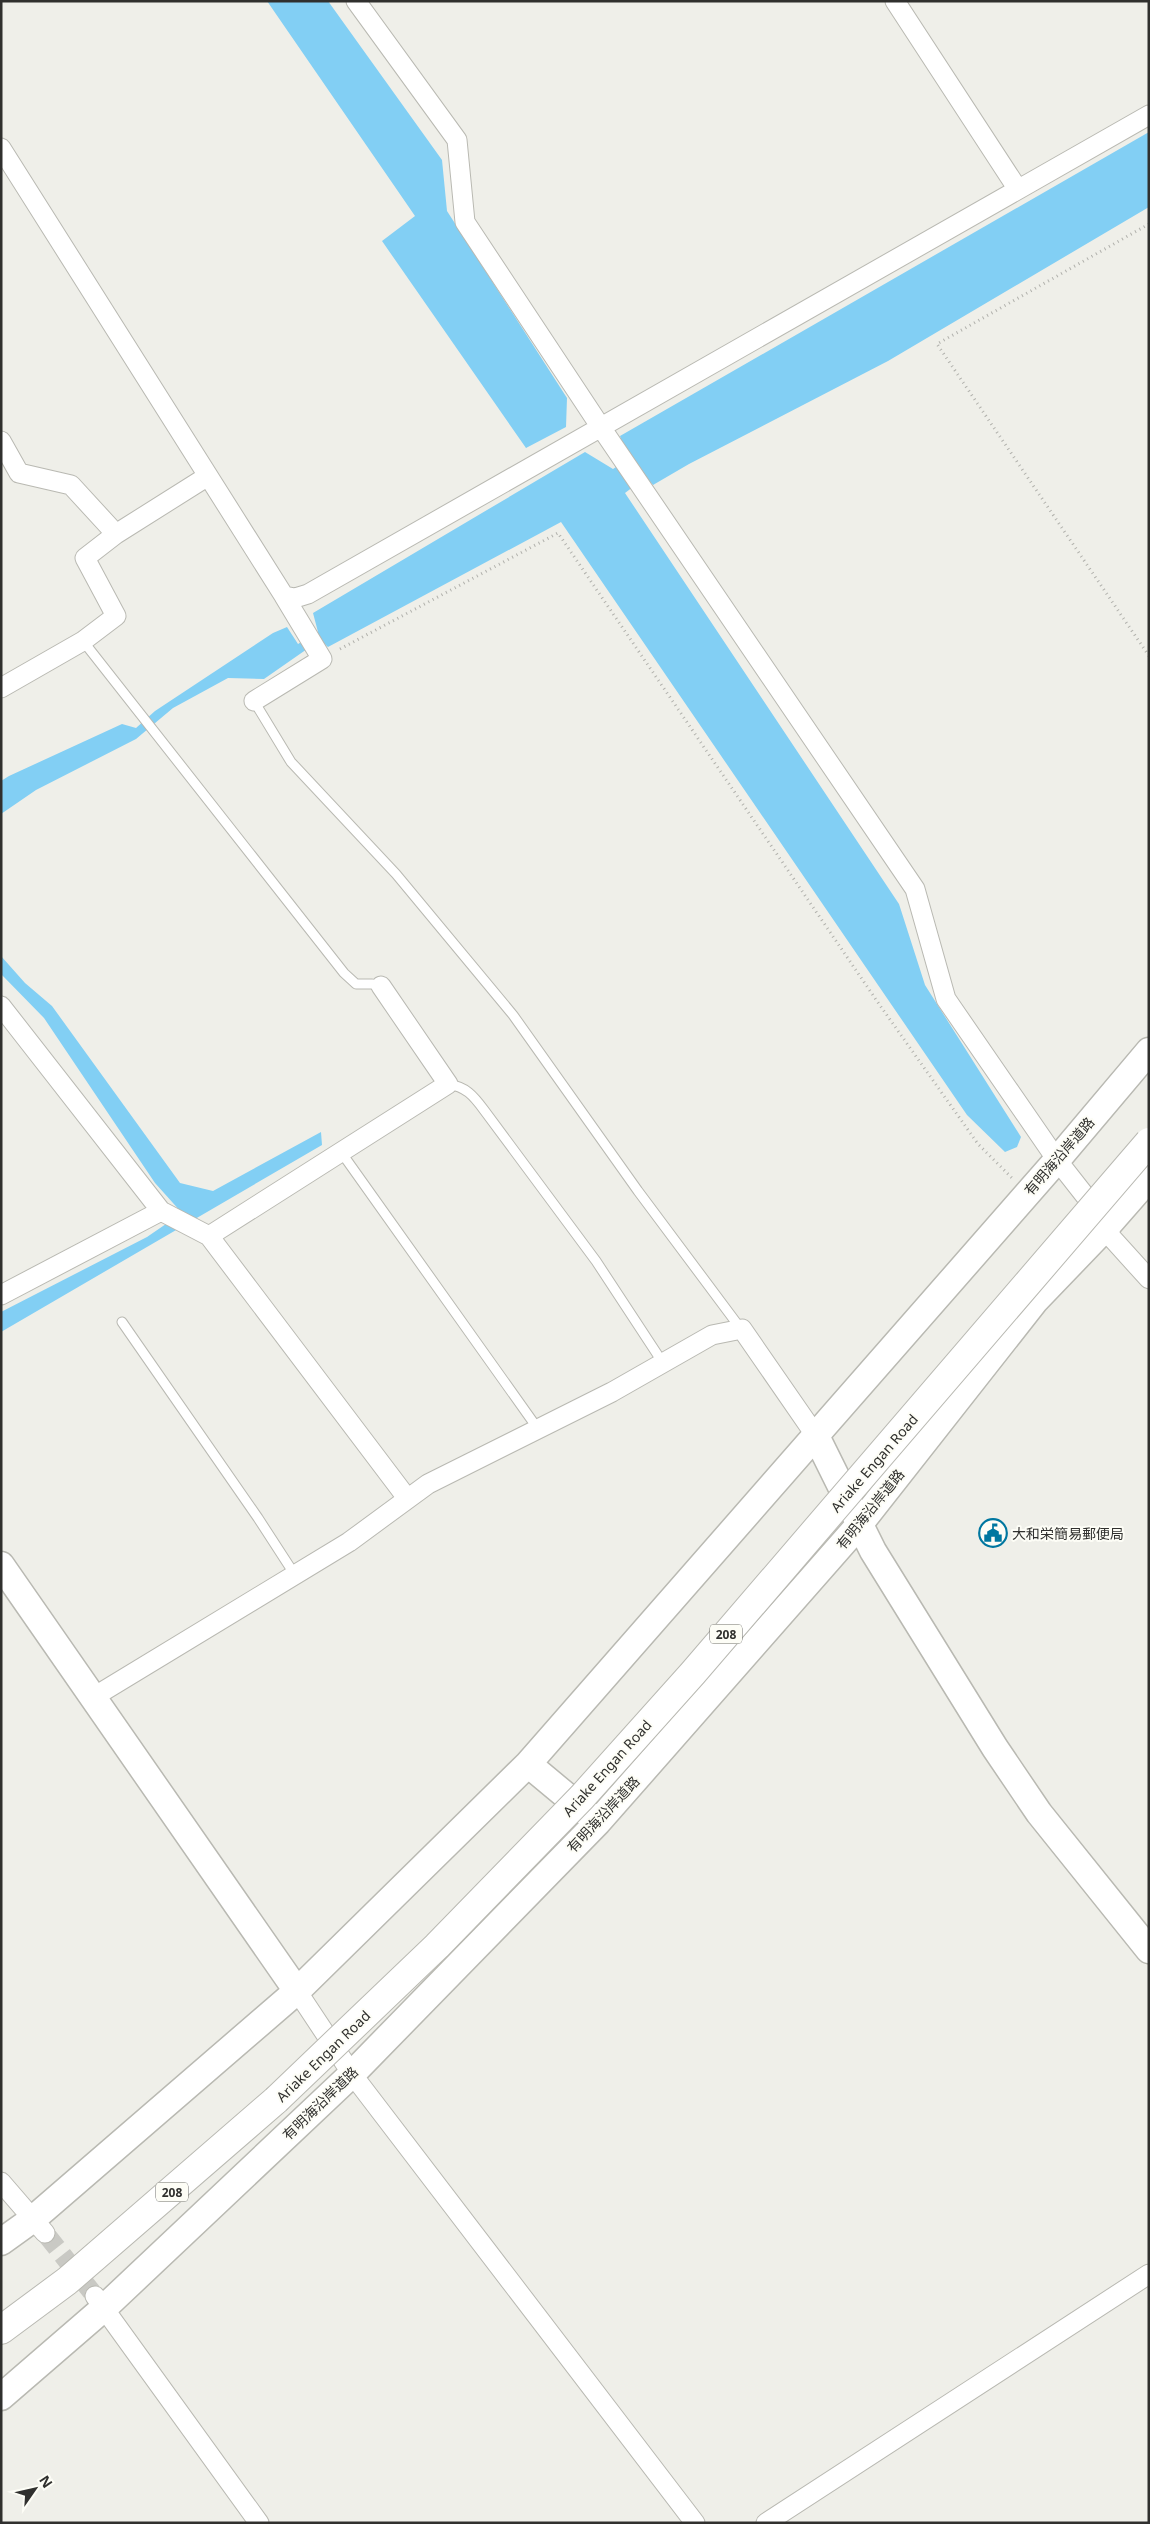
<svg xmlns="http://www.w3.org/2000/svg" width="1150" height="2524" font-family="'Noto Sans','Noto Sans JP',sans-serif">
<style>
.water{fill:#82cff4}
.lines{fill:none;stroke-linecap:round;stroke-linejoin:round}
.street-tunnel{stroke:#c9c9c4;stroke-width:19;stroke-dasharray:19 9;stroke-linecap:butt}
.lane-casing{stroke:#b9b9b2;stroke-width:11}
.street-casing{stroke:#b9b9b2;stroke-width:21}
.secondary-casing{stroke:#b9b9b2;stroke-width:29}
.highway-casing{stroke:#b9b9b2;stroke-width:30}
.path{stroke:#b1b1ac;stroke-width:3;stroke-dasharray:1 4;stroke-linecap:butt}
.lane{stroke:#fff;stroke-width:9}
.street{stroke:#fff;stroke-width:19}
.secondary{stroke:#fff;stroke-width:26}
.highway{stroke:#fff;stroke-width:28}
.highway-bridge-casing{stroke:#b9b9b2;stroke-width:30;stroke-linecap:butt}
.highway-bridge{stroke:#fff;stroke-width:28}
.labels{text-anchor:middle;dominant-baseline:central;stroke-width:4;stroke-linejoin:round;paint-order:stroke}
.shield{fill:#fdfdf6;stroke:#6e6e6a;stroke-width:1}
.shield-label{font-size:12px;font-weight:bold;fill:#30302e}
.street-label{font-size:14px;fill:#30302e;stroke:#fdfdf6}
.poi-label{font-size:14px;fill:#30302e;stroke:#fdfdf6;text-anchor:start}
</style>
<rect width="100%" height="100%" fill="#efefe9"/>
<path class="water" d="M267,1H328L442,160L447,211L567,398L566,427L526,448L382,241L415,216Z
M1149,132V207L888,361L689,464L653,485L646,477L625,493L899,904L925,985L1021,1137L1017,1147L1005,1152L967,1115L561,522L328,647L320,640L264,679L228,678L173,708L136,739L36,790L1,814V781L9,776L122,724L136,728L155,711L273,633L287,627L298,644L318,632L313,613L585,452L613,469L627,460L620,436Z
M1,956L25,983L52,1006L180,1183L213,1191L321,1132L322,1145L1,1332V1312L147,1237L182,1213L155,1183L44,1018L1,974Z"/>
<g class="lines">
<path class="street-tunnel" d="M45,2233L95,2296"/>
<defs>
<path id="lane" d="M83,641L344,973L356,984H372L381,986
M254,701L291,762L396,874L513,1015L638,1191L741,1329
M448,1084C466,1087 473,1095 484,1110L596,1261L663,1363
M341,1152L538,1429
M122,1322L258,1518L295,1575"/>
<path id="street" d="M356,1L457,140L465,222L600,426L915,889L946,999L1057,1160L1108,1225L1111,1237L1149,1279
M895,1L1017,188
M1,148L284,596L295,598L308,594L1149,115
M1,441L19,473L71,485L116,534
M1,688L83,641L116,616L85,558L116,534L208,476
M254,701L322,659L284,596
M1,1006L161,1211L209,1236L407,1498
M209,1236L448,1084L381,986
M1,1295L161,1211
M92,1698L349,1542L428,1484L612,1392L712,1335L742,1329L816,1436
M297,1991L352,2074L695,2523
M1,2182L45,2233
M95,2296L259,2523
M766,2523L1149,2274"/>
<path id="secondary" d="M816,1436L873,1551L995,1748L1039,1813L1149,1950
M1,1565L297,1991
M528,1764L593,1818
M1,2242L33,2219L297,1991L528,1764L1057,1160L1149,1051
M1,2397L104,2308L352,2074L598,1822L859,1525L1035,1301L1108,1225L1149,1178"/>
<path id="highway" d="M1,2330L67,2281L276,2100"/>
</defs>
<use href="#lane" class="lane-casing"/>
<use href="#street" class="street-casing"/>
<use href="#secondary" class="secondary-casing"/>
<use href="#highway" class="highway-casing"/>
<path class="path" d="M1149,224L937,344L1149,656
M340,649L558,533L879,1004L978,1144L1012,1178"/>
<use href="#lane" class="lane"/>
<use href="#street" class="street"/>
<use href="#secondary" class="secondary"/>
<use href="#highway" class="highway"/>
<defs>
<path id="highway-bridge" d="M276,2100L437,1946L582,1797L693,1673L1149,1142"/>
</defs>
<use href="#highway-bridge" class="highway-bridge-casing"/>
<use href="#highway-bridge" class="highway-bridge"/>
</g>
<defs>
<symbol id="civic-ring" viewBox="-11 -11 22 22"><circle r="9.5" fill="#fdfdf6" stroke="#0077a0" stroke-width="1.5"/><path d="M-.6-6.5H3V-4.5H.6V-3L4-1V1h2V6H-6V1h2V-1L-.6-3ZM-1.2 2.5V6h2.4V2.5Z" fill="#0077a0"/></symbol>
</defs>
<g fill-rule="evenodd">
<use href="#civic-ring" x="977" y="1517" width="32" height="32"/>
</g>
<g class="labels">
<g class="shield">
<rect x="710" y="1624.5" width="32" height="19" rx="4"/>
<rect x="156" y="2182.5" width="32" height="19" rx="4"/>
</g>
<g class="shield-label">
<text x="726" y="1634">208</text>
<text x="172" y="2192">208</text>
</g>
<g class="street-label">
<text transform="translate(1059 1156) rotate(-49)">有明海沿岸道路</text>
<text transform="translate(874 1463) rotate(-49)">Ariake Engan Road</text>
<text transform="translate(870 1509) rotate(-51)">有明海沿岸道路</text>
<text transform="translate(607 1768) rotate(-48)">Ariake Engan Road</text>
<text transform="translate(603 1814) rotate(-47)">有明海沿岸道路</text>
<text transform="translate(323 2056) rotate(-44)">Ariake Engan Road</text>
<text transform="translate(320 2103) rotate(-44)">有明海沿岸道路</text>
</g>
<g class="poi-label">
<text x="1012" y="1533">大和栄簡易郵便局</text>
</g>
</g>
<rect width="1150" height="2524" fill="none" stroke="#30302e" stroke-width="5"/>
<g transform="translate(35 2489) rotate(56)" stroke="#fdfdf6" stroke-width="4" paint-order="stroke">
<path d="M0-4L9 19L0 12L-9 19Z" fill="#30302e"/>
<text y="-8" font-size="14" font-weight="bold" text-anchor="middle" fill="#30302e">N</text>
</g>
</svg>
